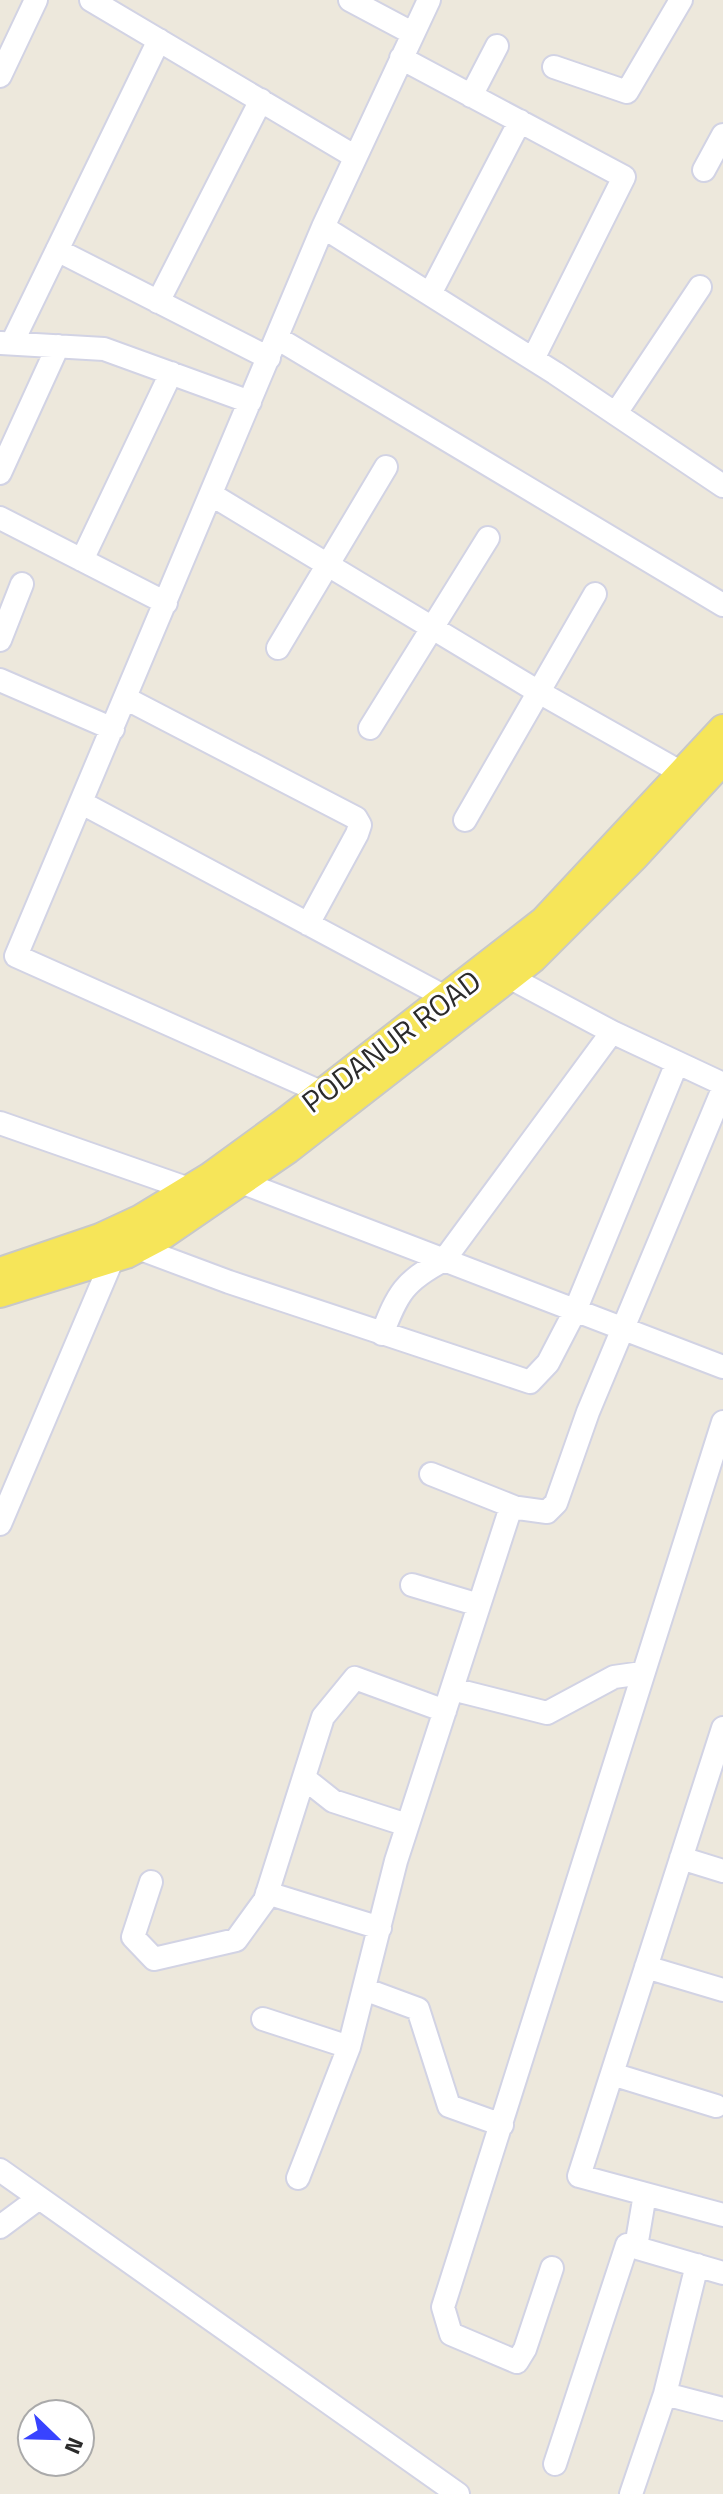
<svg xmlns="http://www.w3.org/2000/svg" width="723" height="2494" font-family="'Titillium Web',sans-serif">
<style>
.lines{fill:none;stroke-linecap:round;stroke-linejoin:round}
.minor-casing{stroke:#d2d3e4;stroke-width:26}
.major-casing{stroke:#c8c8c8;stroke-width:32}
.minor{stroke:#fff;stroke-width:22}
.major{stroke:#f6e559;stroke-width:28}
.labels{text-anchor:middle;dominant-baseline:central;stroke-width:6;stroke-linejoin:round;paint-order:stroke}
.street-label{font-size:30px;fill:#2b2b2b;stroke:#fff}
</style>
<rect width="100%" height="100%" fill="#ede8dc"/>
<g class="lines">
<defs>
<path id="minor" d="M91,0L354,156
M350,0L412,33
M401,58L624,177L533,359
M554,67L627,92L681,0
M0,76L36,0
M471,96L497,46
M704,170L723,135
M323,227L555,373L723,486
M57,250L269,358
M430,294L520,121
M158,302L261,100
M277,338L723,605
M1,343L104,349L250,402
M12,343L159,40
M616,413L700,287
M0,473L58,346
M212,495L537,691L696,781
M0,518L166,603
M82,560L171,373
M0,640L22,584
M278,648L386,467
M0,680L113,729
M127,699L356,818L360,825L357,834L308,924
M370,728L488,538
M82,803L447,998
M465,820L595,594
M509,977L612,1032L723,1084
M323,1093L16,956L323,227L429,0
M0,1123L189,1189
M233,1172L241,1182L723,1367
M138,1248L229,1282L530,1382L548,1363L575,1311L677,1063
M382,1334C398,1293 404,1281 444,1260L612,1032
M431,1474L514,1507
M0,1524L113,1258
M412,1585L479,1605
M452,1689L547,1713L614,1677L642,1673
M723,1728L579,2176L723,2215
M304,1778L333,1801L407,1825
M681,1858L723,1871
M151,1882L133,1937L154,1959L236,1940L265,1900L323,1717L355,1678L445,1711
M267,1893L380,1928
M646,1967L723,1990
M364,1989L418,2009L449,2106L502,2125
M263,2019L349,2047
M612,2074L716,2106
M0,2170L458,2494
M298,2178L349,2047L396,1861L511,1507L547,1512L556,1503L588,1412L723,1089
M0,2227L39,2198
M636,2247L645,2194
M697,2265L665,2394L723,2409
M552,2268L525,2349L517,2362L451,2334L443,2307L723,1422
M555,2464L627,2245L723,2273
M631,2494L665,2394"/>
<path id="major" d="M0,1272L100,1238L141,1219L210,1177L284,1123L544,921L723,729
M0,1293L126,1254L164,1234L288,1149L532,959L634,857L723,760"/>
</defs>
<use href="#minor" class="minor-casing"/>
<use href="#major" class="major-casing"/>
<use href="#minor" class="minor"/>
<use href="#major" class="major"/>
</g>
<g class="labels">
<g class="street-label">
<text transform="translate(391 1041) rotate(-37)">PODANUR ROAD</text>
</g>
</g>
<g transform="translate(56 2438) rotate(113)"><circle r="38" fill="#ffffff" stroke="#aaaaaa" stroke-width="2"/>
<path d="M0-6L14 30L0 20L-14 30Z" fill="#3843ff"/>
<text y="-12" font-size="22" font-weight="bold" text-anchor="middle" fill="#2b2b2b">N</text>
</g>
</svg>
